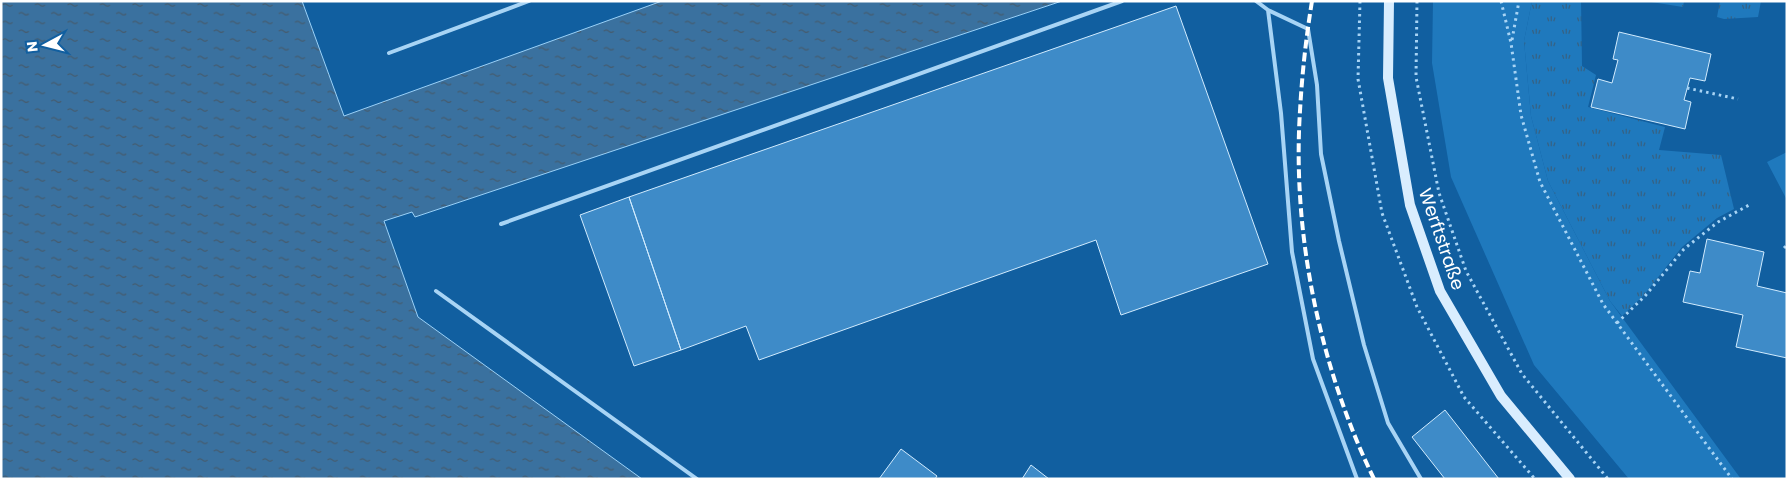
<svg xmlns="http://www.w3.org/2000/svg" width="1788" height="480" font-family="Poppins,sans-serif">
<style>
.grass{fill:url(#grass-tufts)}
.park{fill:#1f79bd}
.water{fill:url(#water-ripples);stroke:#9ad1f8}
.building{fill:#3e8bc8;stroke:#d1ebfe}
.lines{fill:none;stroke-linecap:round;stroke-linejoin:round}
.path{stroke:#a8d4f5;stroke-width:3;stroke-dasharray:2.5 4;stroke-linecap:butt}
.lane{stroke:#a8d4f5;stroke-width:4}
.secondary{stroke:#d9edfe;stroke-width:10}
.rail{stroke:#fff;stroke-width:4;stroke-dasharray:9 4;stroke-linecap:butt}
.labels{text-anchor:middle;dominant-baseline:central;stroke-width:4;stroke-linejoin:round;paint-order:stroke}
.street-label{font-size:18px;fill:#fff;stroke:#115fa0}
</style>
<defs>
<pattern id="grass-tufts" width="24" height="20" patternUnits="userSpaceOnUse" patternTransform="scale(1.25)"><rect width="24" height="20" fill="#1f79bd"/><path d="M3 7l-1-3M5 7V3M7 7l1-3M15 17l-1-3M17 17v-4M19 17l1-3" fill="none" stroke="#366284"/></pattern>
<pattern id="water-ripples" width="26" height="14" patternUnits="userSpaceOnUse" patternTransform="scale(1.25)"><rect width="26" height="14" fill="#3a719f"/><path d="M2 4q2-2 4 0t4 0M15 11q2-2 4 0t4 0" fill="none" stroke="#455b6d"/></pattern>
</defs>
<rect width="100%" height="100%" fill="#115fa0"/>
<path class="grass" d="M1532,1H1581L1582,66L1596,75L1588,107L1665,127L1659,150L1721,155L1734,209L1717,218L1682,247L1644,295L1622,316L1610,301L1548,181L1531,116L1524,41Z
M1645,1H1684L1683,7Z
M1720,1H1761L1758,17L1724,19L1717,17Z"/>
<path class="park" d="M1433,1H1532L1524,41L1531,116L1548,181L1610,301L1741,479H1629L1534,365L1451,177L1432,63Z
M1787,152V200L1767,162Z"/>
<path class="water" d="M1,1H302L344,116L662,1H1062L415,217L412,212L384,221L418,317L642,479H1Z"/>
<path class="building" d="M1176,6L1268,264L1121,315L1096,240L759,360L746,326L681,350L629,197Z
M1619,32L1711,54L1705,81L1690,78L1684,100L1691,102L1685,129L1591,107L1598,79L1612,83L1618,60L1613,59Z
M629,197L681,350L634,366L580,215Z
M1707,239L1764,252L1757,286L1787,293V358L1736,347L1743,315L1683,302L1690,271L1700,273Z
M1445,410L1499,479H1445L1412,437Z
M901,449L937,476L935,479H879Z
M1031,465L1049,479H1022Z"/>
<g class="lines">
<path class="path" d="M1360,1L1358,79L1382,213L1417,307L1464,397L1535,479
M1417,1L1416,77L1439,193L1466,271L1522,374L1608,479
M1501,1L1511,43L1521,115L1540,182L1603,304L1732,479
M1512,40L1519,1
M1687,88L1738,99
M1784,248L1787,245
M1617,323L1645,296L1684,249L1718,222L1751,204"/>
<path class="lane" d="M1256,1L1268,10L1281,113L1292,252L1313,359L1357,479
M1268,10L1308,29L1317,85L1321,154L1339,241L1364,345L1388,423L1421,479
M389,53L529,1
M501,224L1122,1
M436,291L697,479"/>
<path class="secondary" d="M1389,1L1388,78L1410,205L1440,291L1501,396L1570,479"/>
<path class="rail" d="M1312,1C1306,38 1302,74 1300,111C1292,234 1320,368 1374,479"/>
</g>
<g class="labels">
<g class="street-label">
<text transform="translate(1442 239) rotate(71)">Werftstraße</text>
</g>
</g>
<rect width="1788" height="480" fill="none" stroke="#ffffff" stroke-width="5"/>
<g transform="translate(45 45) rotate(263)" stroke="#115fa0" stroke-width="4" paint-order="stroke">
<path d="M0-4L9 19L0 12L-9 19Z" fill="#ffffff"/>
<text y="-8" font-size="14" font-weight="bold" text-anchor="middle" fill="#ffffff">N</text>
</g>
</svg>
